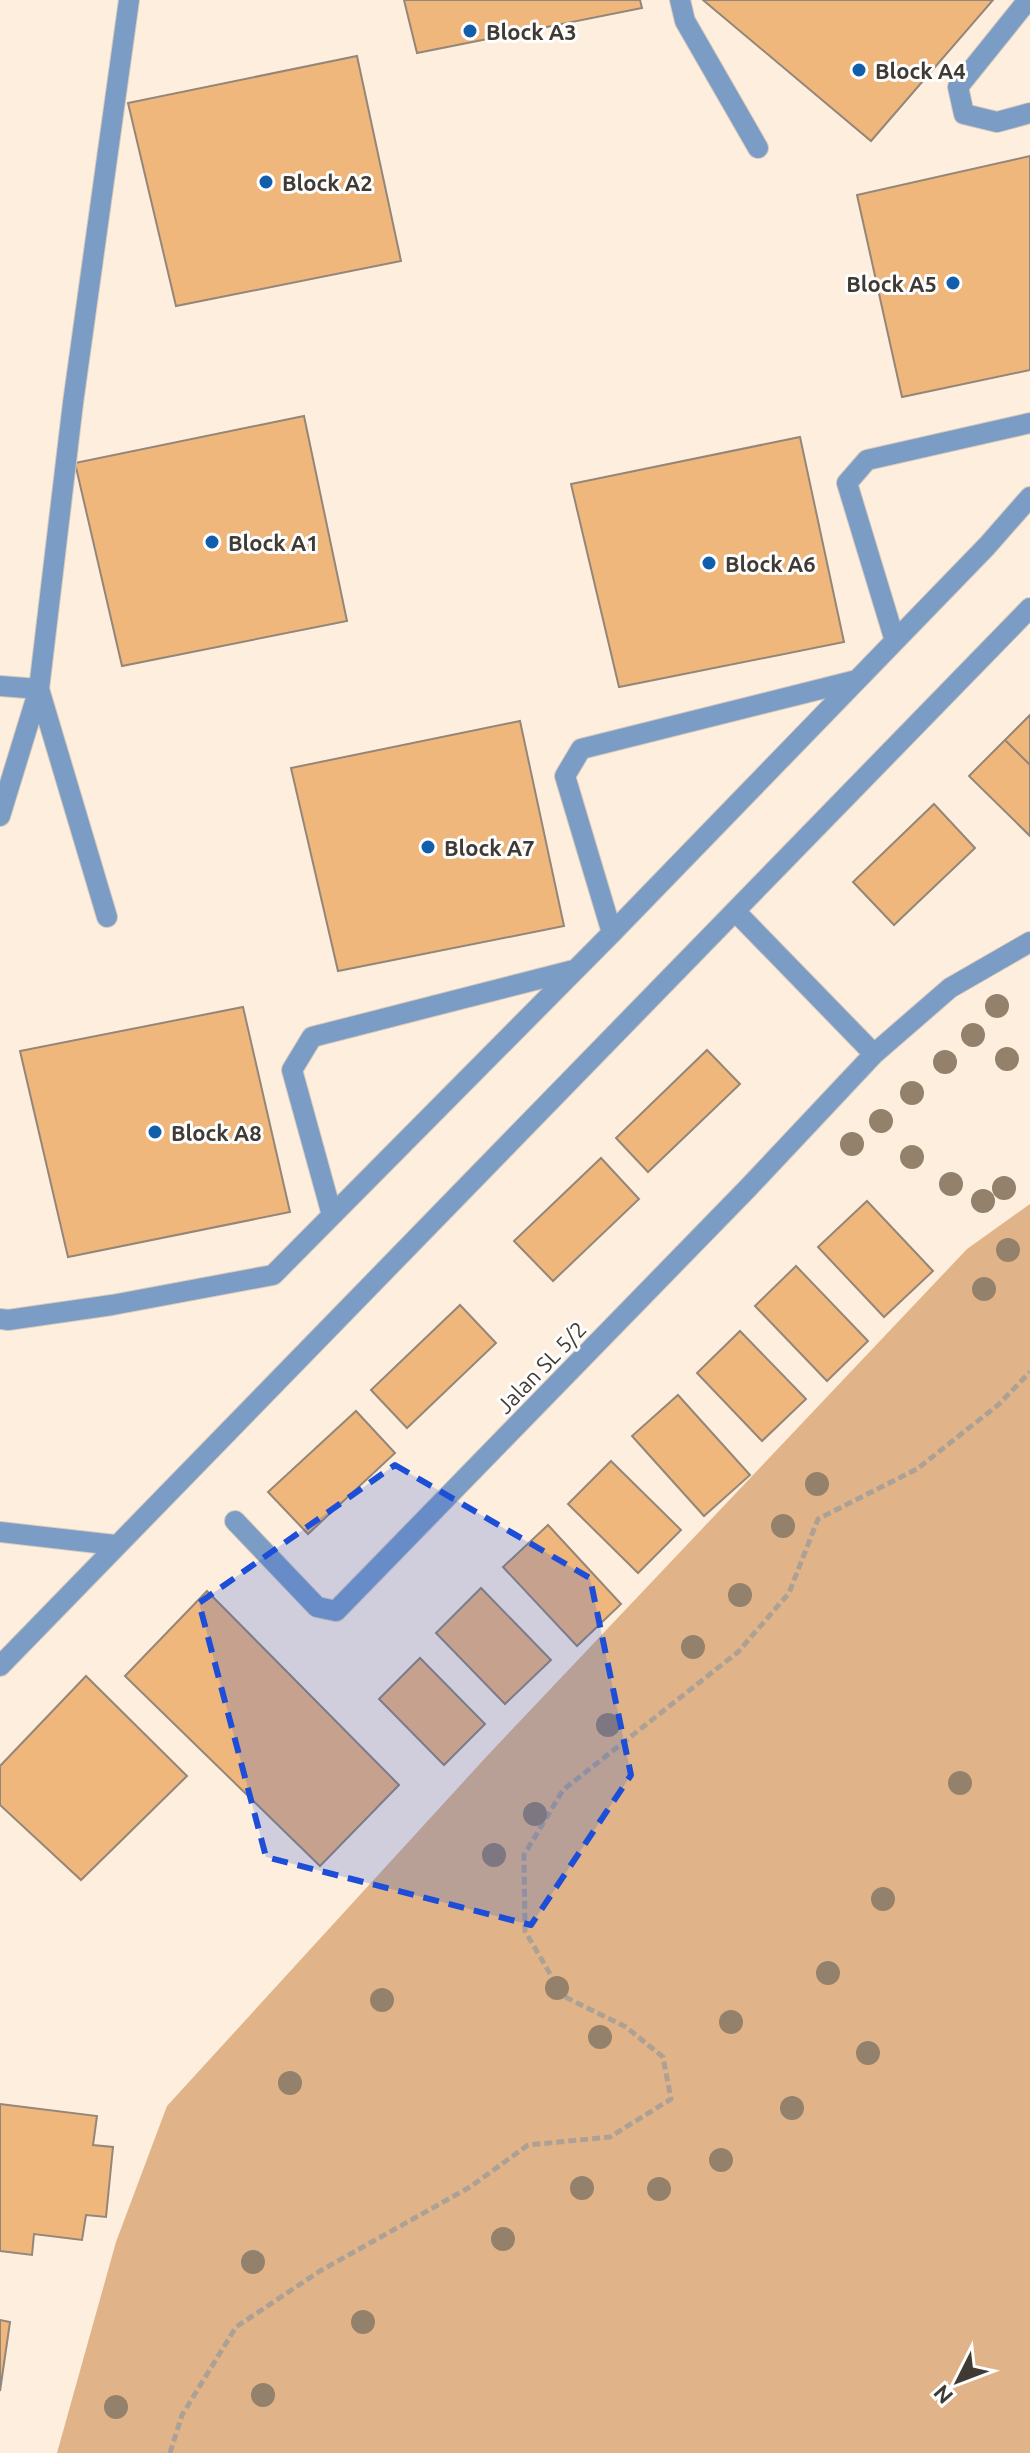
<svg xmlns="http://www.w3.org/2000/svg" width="1030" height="2453" font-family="Ubuntu,sans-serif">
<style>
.green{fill:#e0b488}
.building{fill:#f0b77c;stroke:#948678;stroke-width:2}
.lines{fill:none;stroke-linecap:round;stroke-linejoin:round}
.minor-casing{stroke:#d7cabc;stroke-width:22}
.path{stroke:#ada196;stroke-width:5;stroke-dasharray:8 4;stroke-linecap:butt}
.minor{stroke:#7a9cc5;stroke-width:20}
.tree{fill:#94816c}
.marked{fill:#1d4ed8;fill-opacity:0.2;stroke:#1d4ed8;stroke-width:6;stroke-dasharray:16 10;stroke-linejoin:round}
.poi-dot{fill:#105eac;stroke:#fefefe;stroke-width:3}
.labels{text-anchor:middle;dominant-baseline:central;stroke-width:6;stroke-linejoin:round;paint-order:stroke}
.poi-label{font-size:22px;font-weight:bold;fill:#403a34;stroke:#fefefe;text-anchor:start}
.street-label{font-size:22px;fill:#403a34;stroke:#fefefe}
</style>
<rect width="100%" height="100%" fill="#fdeede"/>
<path class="green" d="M1030,1204V2453H57L116,2242L167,2106L487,1756L967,1249Z"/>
<path class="building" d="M404,0H640L642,8L417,53Z
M703,0H993L871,141Z
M357,56L401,261L176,306L128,103Z
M1030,156V370L902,397L857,195Z
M304,416L347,621L122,666L75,463Z
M800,437L844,642L619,687L571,484Z
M1030,715V765L1005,740Z
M520,721L564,926L338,971L291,768Z
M1005,740L1030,765V836L969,776Z
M934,804L975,848L894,925L853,882Z
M243,1007L290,1212L68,1257L20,1051Z
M707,1050L740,1084L648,1172L616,1138Z
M601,1158L639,1199L553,1281L514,1241Z
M867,1201L933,1271L884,1317L818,1247Z
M796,1266L868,1341L827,1381L755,1306Z
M460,1305L496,1343L407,1428L371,1390Z
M740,1331L806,1399L762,1441L697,1373Z
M678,1395L750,1475L704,1516L632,1436Z
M356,1411L395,1453L308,1534L268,1492Z
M611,1461L681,1530L638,1573L568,1504Z
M548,1525L621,1604L577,1646L503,1567Z
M481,1588L551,1660L505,1704L436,1633Z
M207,1591L399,1785L320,1866L125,1676Z
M420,1658L485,1724L444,1765L379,1699Z
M86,1676L187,1776L81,1880L0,1805V1766Z
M0,2104L97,2116L93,2145L113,2147L106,2217L86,2215L82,2240L34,2234L32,2255L0,2251Z
M0,2320L10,2322L0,2391Z"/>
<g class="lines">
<defs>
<path id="minor" d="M680,0L685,21L758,148
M1028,0L958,87L964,114L997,122L1030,113
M895,641L847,483L867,460L1030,423
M0,686L39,689
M39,689L107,917
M0,816L39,689L73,403L129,0
M735,911L874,1054
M612,933L565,776L581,749L857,680
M332,1215L292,1070L312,1037L574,970
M0,1319L8,1320L112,1305L273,1275L612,933L987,546L1030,497
M235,1521L317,1607L336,1611L748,1188L874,1054L950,988L1030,942
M0,1532L115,1545
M0,1666L1030,608"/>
</defs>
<use href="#minor" class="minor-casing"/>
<path class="path" d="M170,2453L182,2415L236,2327L320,2271L470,2187L528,2145L610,2137L671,2099L663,2057L626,2027L563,1996L525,1931L524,1855L563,1790L738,1652L789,1593L818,1519L917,1469L998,1405L1030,1372"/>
<use href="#minor" class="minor"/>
</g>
<g class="tree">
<circle cx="997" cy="1006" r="12"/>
<circle cx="973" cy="1035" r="12"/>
<circle cx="1007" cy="1059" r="12"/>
<circle cx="945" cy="1062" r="12"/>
<circle cx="912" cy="1093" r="12"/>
<circle cx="881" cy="1121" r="12"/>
<circle cx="852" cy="1144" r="12"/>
<circle cx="912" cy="1157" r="12"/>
<circle cx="951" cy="1184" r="12"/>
<circle cx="1004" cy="1188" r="12"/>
<circle cx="983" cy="1201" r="12"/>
<circle cx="1008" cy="1250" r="12"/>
<circle cx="984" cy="1289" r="12"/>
<circle cx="817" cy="1484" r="12"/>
<circle cx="783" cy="1526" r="12"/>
<circle cx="740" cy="1595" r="12"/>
<circle cx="693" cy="1647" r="12"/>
<circle cx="608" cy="1725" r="12"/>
<circle cx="960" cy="1783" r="12"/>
<circle cx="535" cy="1814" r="12"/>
<circle cx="494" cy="1855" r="12"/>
<circle cx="883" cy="1899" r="12"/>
<circle cx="828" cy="1973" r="12"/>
<circle cx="557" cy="1988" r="12"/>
<circle cx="382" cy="2000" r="12"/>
<circle cx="731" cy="2022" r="12"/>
<circle cx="600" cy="2037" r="12"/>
<circle cx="868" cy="2053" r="12"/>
<circle cx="290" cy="2083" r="12"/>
<circle cx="792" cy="2108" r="12"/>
<circle cx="721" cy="2160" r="12"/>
<circle cx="582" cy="2188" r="12"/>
<circle cx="659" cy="2189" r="12"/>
<circle cx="503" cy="2239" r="12"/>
<circle cx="253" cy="2262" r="12"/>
<circle cx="363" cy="2322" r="12"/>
<circle cx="263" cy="2395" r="12"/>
<circle cx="116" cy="2407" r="12"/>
</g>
<path class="marked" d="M395,1465L590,1578L631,1775L531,1925L266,1857L199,1603Z"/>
<g class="poi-dot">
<circle cx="470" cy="31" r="8"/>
<circle cx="859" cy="70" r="8"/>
<circle cx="266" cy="182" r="8"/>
<circle cx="953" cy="283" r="8"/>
<circle cx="212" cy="542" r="8"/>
<circle cx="709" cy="563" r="8"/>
<circle cx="428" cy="847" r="8"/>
<circle cx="155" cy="1132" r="8"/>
</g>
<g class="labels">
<g class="poi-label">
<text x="486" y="31">Block A3</text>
<text x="875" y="70">Block A4</text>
<text x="282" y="182">Block A2</text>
<text x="937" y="283" text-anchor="end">Block A5</text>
<text x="228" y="542">Block A1</text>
<text x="725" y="563">Block A6</text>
<text x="444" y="847">Block A7</text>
<text x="171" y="1132">Block A8</text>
</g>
<g class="street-label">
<text transform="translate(541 1367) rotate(-46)">Jalan SL 5/2</text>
</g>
</g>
<g transform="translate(958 2381) rotate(228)" stroke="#fefefe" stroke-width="6" paint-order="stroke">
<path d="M0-6L14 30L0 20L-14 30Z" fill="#403a34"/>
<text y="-12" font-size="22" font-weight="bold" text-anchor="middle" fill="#403a34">N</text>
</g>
</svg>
